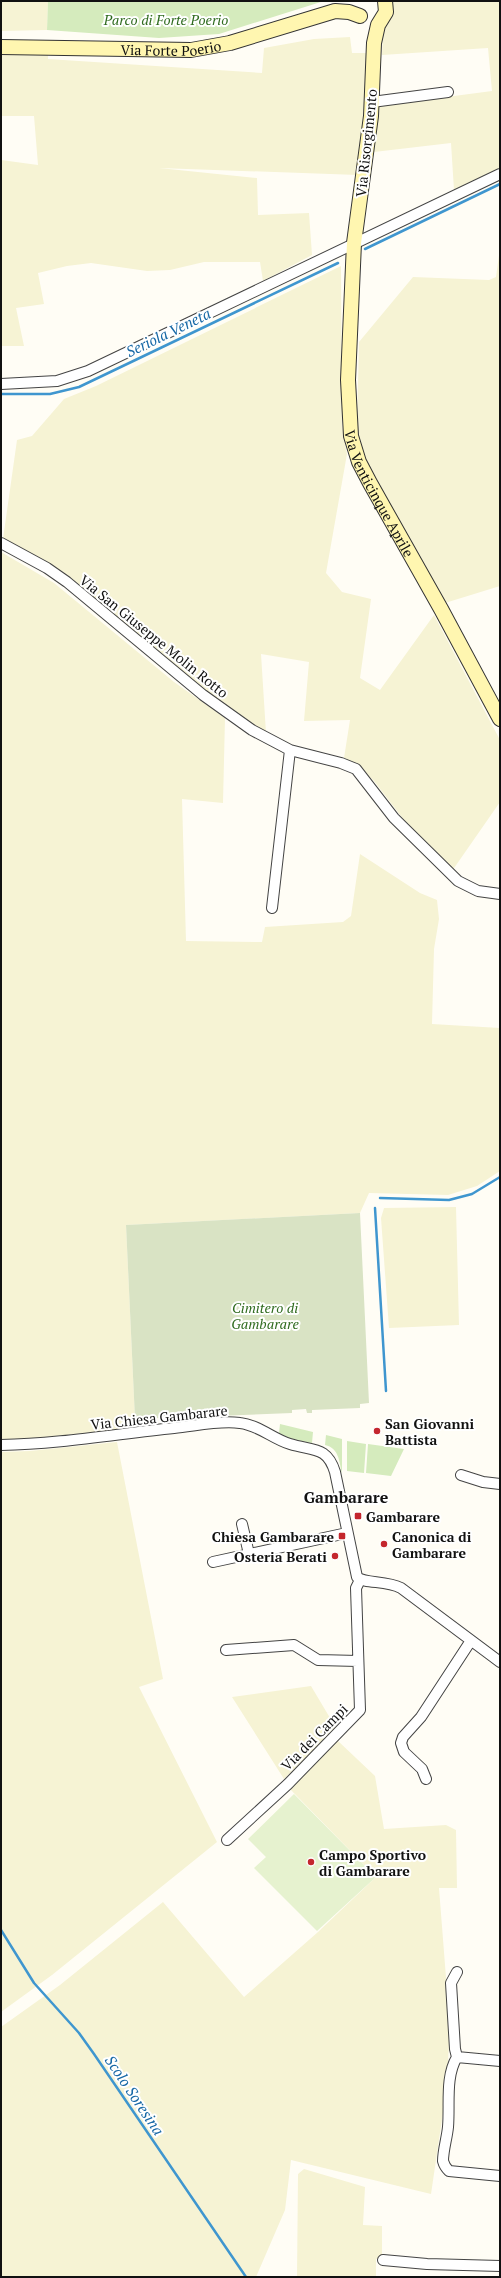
<svg xmlns="http://www.w3.org/2000/svg" width="501" height="2278" font-family="'PT Serif',serif">
<style>
.farmland{fill:#f6f3d4}
.green{fill:#d5ebbd}
.cemetery{fill:#d9e3c4}
.pitch{fill:#e6f2cf}
.lines{fill:none;stroke-linecap:round;stroke-linejoin:round}
.stream{stroke:#3f96cf;stroke-width:2.5}
.street-casing{stroke:#444;stroke-width:12}
.secondary-casing{stroke:#333;stroke-width:16}
.street{stroke:#fff;stroke-width:10}
.secondary{stroke:#fff6b0;stroke-width:14}
.poi-dot{fill:#c4262e;stroke:#fff;stroke-width:1.5}
.labels{text-anchor:middle;dominant-baseline:central;stroke-width:4;stroke-linejoin:round;paint-order:stroke}
.park-label{font-size:14px;font-style:italic;fill:#2f6b1f;stroke:#fff}
.street-label{font-size:14px;fill:#111;stroke:#fff}
.poi-label{font-size:14px;font-weight:bold;fill:#111;stroke:#fff;text-anchor:start}
.water-label{font-size:15px;font-style:italic;fill:#1768a6;stroke:#fff}
.quarter-label{font-size:16px;font-weight:bold;fill:#111;stroke:#fff}
</style>
<rect width="100%" height="100%" fill="#fffdf5"/>
<path class="farmland" d="M1,1H48L47,30L1,31Z
M384,1H500V168L454,190L451,143L374,152L378,106L492,91L488,48L382,55Z
M350,37L352,53H369L358,175L159,168L257,178L258,215L309,213L312,255L263,281L260,262H204L170,270L147,271L91,263L67,266L38,273L44,304L16,308L24,346H1V160L38,165L34,116H1V54L48,53V59L262,73L264,48L314,39Z
M500,248V586L445,603L368,465L360,445L357,424L359,342L413,277L489,280L496,277Z
M341,266L342,425L347,454L326,573L342,592L371,599L360,678L380,690L434,615L500,740V802L452,871L407,824L374,781L359,766L344,758L350,720L304,721L309,662L261,654L266,733L237,715L3,539L17,440L32,436L64,399L96,386Z
M1,552L54,583L174,682L225,718L223,803L182,799L186,941L262,942L265,927L343,922L351,916L360,854L420,893L437,900L439,919L434,949L432,1024L500,1028V1171L477,1186L448,1195L369,1193L360,1213L126,1225L135,1419L133,1428L29,1439H1Z
M456,1207L459,1325L389,1328L381,1218L384,1208Z
M117,1442L163,1679L139,1687L217,1842L52,1975L1,2012V1452L30,1451Z
M311,1686L336,1728L284,1779L232,1697Z
M337,1740L375,1776L384,1829L446,1825L456,1830L457,1888H439L450,2029L446,2092L431,2194L291,2160L285,2210L256,2277H1V2027L60,1985L163,1902L244,1997L318,1932L376,1877L289,1788Z
M304,2169L365,2187L363,2225L382,2226V2259H376V2277H297L298,2174Z"/>
<path class="green" d="M48,1H324L219,34L159,38L47,30Z
M280,1424L313,1432L312,1443L291,1439L279,1433Z
M326,1435L342,1439V1473C339,1461 339,1448 325,1445Z
M347,1441L366,1444L364,1473L347,1471Z
M368,1444L404,1449L391,1476L366,1473Z"/>
<path class="cemetery" d="M360,1213L369,1403L360,1404V1408L312,1410V1413H307L306,1409L292,1410V1413L135,1419L126,1225Z"/>
<path class="pitch" d="M294,1794L376,1877L317,1931L254,1868L266,1857L248,1839Z"/>
<g class="lines">
<path class="stream" d="M365,249L500,184
M1,394H50L79,387L338,263
M380,1198L449,1200L472,1194L500,1177
M375,1208L386,1391
M1,1930L34,1983L79,2033L94,2054L246,2277"/>
<defs>
<path id="street" d="M372,102L448,92
M1,384L57,381L88,371L500,174
M1,543L47,568L67,582L203,695L252,730L290,750L341,763L356,769L394,818L458,881L478,891L500,894
M272,908L290,750
M1,1445C59,1444 116,1434 174,1428C195,1426 219,1420 240,1423C259,1425 273,1439 290,1444C313,1451 327,1446 335,1472L357,1577C365,1584 386,1580 401,1588L500,1662
M461,1475L483,1482L500,1484
M242,1524L249,1554
M213,1562L347,1533
M226,1650L294,1645L318,1660L358,1661
M426,1779L422,1769L404,1752L401,1743L403,1737L421,1717L470,1642
M227,1840L288,1784L360,1710L356,1588L360,1580
M457,1972L451,1983L455,2049L457,2057
M457,2057C445,2077 450,2104 448,2127C447,2138 443,2150 443,2161C444,2165 446,2168 449,2171L500,2176
M457,2057L500,2061
M383,2260L427,2264L500,2266"/>
<g id="secondary">
<path id="s1" d="M385,1L386,12L378,25L374,43L371,116L354,243L348,380L351,436L359,462L370,483L441,609L500,719"/>
<path id="s2" d="M1,47L191,50L230,43L335,11L349,12L360,16"/>
</g>
</defs>
<use href="#street" class="street-casing"/>
<use href="#secondary" class="secondary-casing"/>
<use href="#street" class="street"/>
<use href="#secondary" class="secondary"/>
</g>
<g class="poi-dot">
<circle cx="377" cy="1431" r="4"/>
<rect x="354" y="1512" width="8" height="8" rx="2"/>
<rect x="338" y="1532" width="8" height="8" rx="2"/>
<circle cx="384" cy="1544" r="4"/>
<circle cx="335" cy="1556" r="4"/>
<circle cx="311" cy="1862" r="4"/>
</g>
<g class="labels">
<g class="park-label">
<text x="166" y="19">Parco di Forte Poerio</text>
<text x="265" y="1307">Cimitero di<tspan x="265" dy="16">Gambarare</tspan></text>
</g>
<g class="street-label">
<text stroke="none"><textPath href="#s2" startOffset="170">Via Forte Poerio</textPath></text>
<text transform="translate(366 143) rotate(-84)">Via Risorgimento</text>
<text stroke="none"><textPath href="#s1" startOffset="503">Via Venticinque Aprile</textPath></text>
<text transform="translate(154 636) rotate(39)">Via San Giuseppe Molin Rotto</text>
<text transform="translate(159 1417) rotate(-6)">Via Chiesa Gambarare</text>
<text transform="translate(314 1737) rotate(-45)">Via dei Campi</text>
</g>
<g class="poi-label">
<text x="385" y="1423">San Giovanni<tspan x="385" dy="16">Battista</tspan></text>
<text x="366" y="1516">Gambarare</text>
<text x="334" y="1536" text-anchor="end">Chiesa Gambarare</text>
<text x="392" y="1536">Canonica di<tspan x="392" dy="16">Gambarare</tspan></text>
<text x="327" y="1556" text-anchor="end">Osteria Berati</text>
<text x="319" y="1854">Campo Sportivo<tspan x="319" dy="16">di Gambarare</tspan></text>
</g>
<g class="water-label">
<text transform="translate(168 332) rotate(-26)">Seriola Veneta</text>
<text transform="translate(135 2095) rotate(56)">Scolo Soresina</text>
</g>
<g class="quarter-label">
<text x="346" y="1497">Gambarare</text>
</g>
</g>
<rect width="501" height="2278" fill="none" stroke="#111111" stroke-width="4"/>
</svg>
